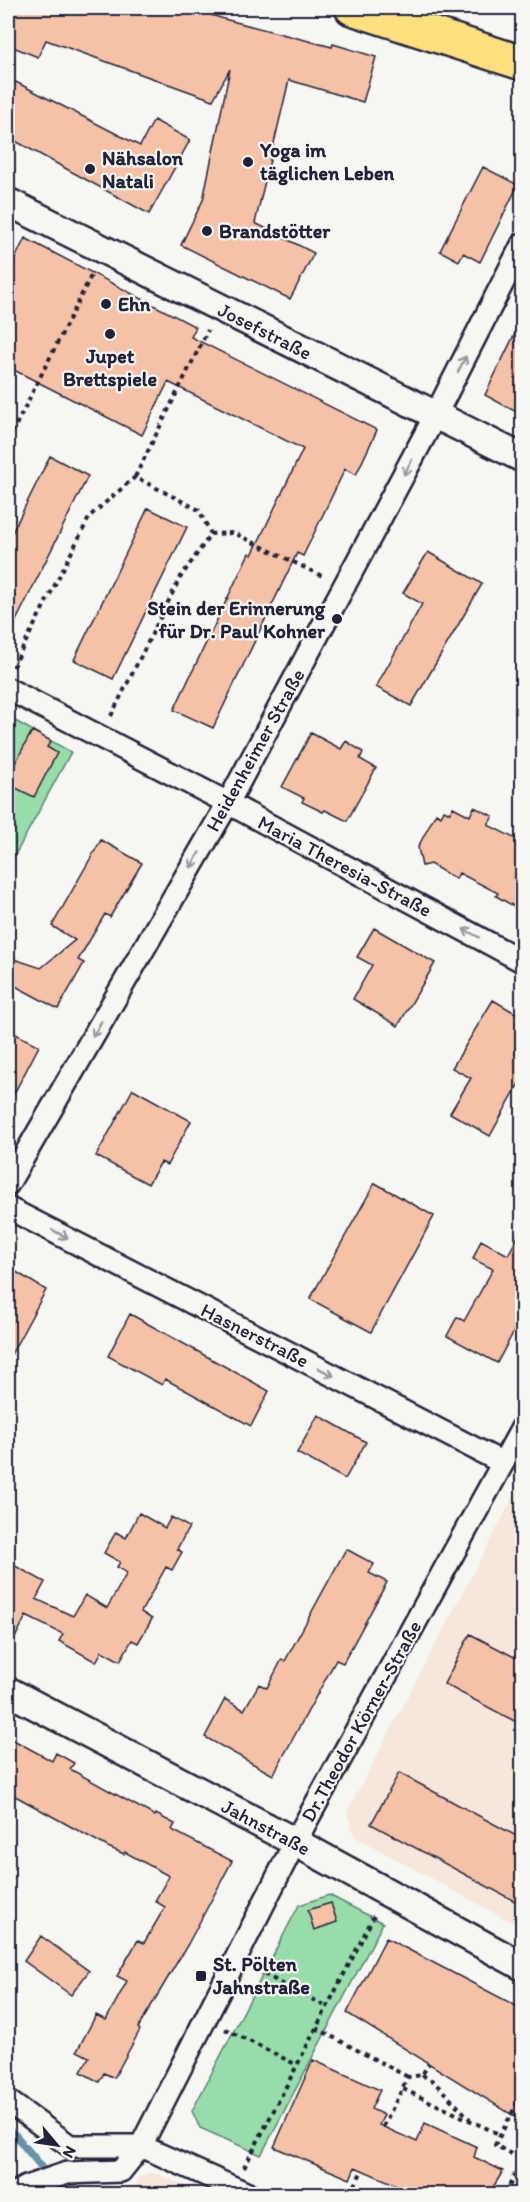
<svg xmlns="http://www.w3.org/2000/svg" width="530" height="2202" font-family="Itim,sans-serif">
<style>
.built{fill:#f6e6dc}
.green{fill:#97ddaa;stroke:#5c8072;stroke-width:1.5}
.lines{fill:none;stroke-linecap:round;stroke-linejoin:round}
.stream{stroke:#6693a9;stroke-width:8}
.building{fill:#f6c2a7;stroke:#22223b;stroke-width:1.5}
.minor-casing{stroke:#22223b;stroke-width:26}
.tertiary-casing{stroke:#22223b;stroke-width:32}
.primary-casing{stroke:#22223b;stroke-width:38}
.path{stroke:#22223b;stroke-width:4;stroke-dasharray:4.5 4.5;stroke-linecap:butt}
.minor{stroke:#f6f6f2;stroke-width:21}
.tertiary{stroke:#f6f6f2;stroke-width:27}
.primary{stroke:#fce080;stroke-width:33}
.oneway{stroke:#9797a0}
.poi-dot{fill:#22223b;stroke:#f6f6f2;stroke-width:2}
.labels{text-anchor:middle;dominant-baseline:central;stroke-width:4.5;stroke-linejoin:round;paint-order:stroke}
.poi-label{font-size:20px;font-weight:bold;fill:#22223b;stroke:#f6f6f2;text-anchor:start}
.street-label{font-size:20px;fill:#22223b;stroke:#f6f6f2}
</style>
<rect width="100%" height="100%" fill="#f6f6f2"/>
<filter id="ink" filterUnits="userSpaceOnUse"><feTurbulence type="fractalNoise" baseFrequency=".0167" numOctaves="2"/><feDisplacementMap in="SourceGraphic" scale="12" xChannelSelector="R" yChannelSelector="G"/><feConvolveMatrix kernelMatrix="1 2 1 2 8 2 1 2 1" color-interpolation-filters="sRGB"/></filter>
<g filter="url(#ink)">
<path class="built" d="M522,1481V1928L354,1836L347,1812Z
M151,2172L206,2194H129L140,2177Z"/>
<path class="green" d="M8,717L71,752L8,868Z
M329,1895L383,1923L261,2155L200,2128L192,2111L299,1905Z"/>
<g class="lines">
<path class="stream" d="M8,2130L16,2136L64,2194"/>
</g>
<path class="building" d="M8,8H189L224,19L332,47L333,44L376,57L363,102L289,80L255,223L314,253L290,299L181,245L203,200L230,69L213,100L46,40L38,57L8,45Z
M8,78L140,146L154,120L190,140L149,214L8,137Z
M483,167L518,185L480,262L463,253L459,261L440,251Z
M25,238L196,327L191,337L377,430L356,475L345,469L303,556L297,553L213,728L174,710L249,553L252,555L303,449L168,382L142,435L8,367V273Z
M522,319V415L485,395Z
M50,456L88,476L8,637V541Z
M148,508L187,527L113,679L74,660Z
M428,552L482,584L411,706L376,687L422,604L403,593Z
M32,731L51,741L47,747L57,753L34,797L8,784V777Z
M311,733L341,749L346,741L363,752L360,759L376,768L347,821L325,810L323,812L302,802L304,798L282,787Z
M453,807L470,816L474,807L493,816L488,825L522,842V911L496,896L498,893L459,873L456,879L430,864L422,866L418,847L436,813L441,816L444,810L450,813Z
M101,840L142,863L110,917L105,914L78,960L84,963L58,1009L8,982V957L41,968L75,940L52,926Z
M374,928L435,963L398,1026L353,999L372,965L357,957Z
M493,1000L522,1017V1078L490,1136L450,1113L471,1078L452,1068Z
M8,1030L39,1046L8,1105Z
M133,1089L191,1121L167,1165L161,1162L148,1184L96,1156Z
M375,1183L434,1216L371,1332L310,1299Z
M522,1229V1316L497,1363L447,1336L457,1317L464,1321L493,1269L473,1259L481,1240L508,1255Z
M8,1267L46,1290L8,1360Z
M130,1314L269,1391L251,1426L165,1379L162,1385L108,1356Z
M318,1415L366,1442L345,1479L297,1453Z
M139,1513L165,1528L171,1517L189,1527L177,1549L182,1552L172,1570L166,1567L141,1612L152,1619L138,1643L132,1640L120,1661L102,1651L96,1662L59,1641L63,1634L26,1616L8,1652V1562L45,1582L36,1599L73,1616L85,1595L107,1608L127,1573L117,1567L120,1562L104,1553L116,1532L126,1538Z
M346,1549L374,1564L369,1573L387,1582L343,1663L336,1660L273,1775L205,1737L225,1699L244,1710L259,1684L267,1688L282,1659L285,1661Z
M470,1634L522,1661V1725L444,1684Z
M8,1737L52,1761L56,1753L74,1763L70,1769L155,1816L156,1814L175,1824L172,1830L232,1861L188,1944L138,2028L140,2030L114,2078L104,2073L99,2082L81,2072L89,2057L77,2051L96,2015L106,2020L127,1981L117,1976L138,1940L144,1943L165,1907L155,1901L169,1876L125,1852L124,1854L108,1847L8,1792Z
M399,1773L522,1839V1905L371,1824Z
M331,1903L337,1922L314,1930L308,1910Z
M41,1936L89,1971L71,1995L24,1961Z
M386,1938L522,2009V2121L347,2013Z
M313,2060L380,2090L371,2109L384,2115L379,2125L417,2142L425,2123L477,2147L474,2157L503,2171L489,2194H405L397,2185L355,2167L350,2179L274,2147Z"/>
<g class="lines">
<defs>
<path id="minor" d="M8,689L228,803L522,961
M8,1184L228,803L435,416L522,245
M8,1208L503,1463
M8,2101L70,2146H141L248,2194
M13,2194L26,2187L67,2173L121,2171L141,2146L295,1842L522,1428"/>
<path id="tertiary" d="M8,202L522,458
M8,1691L295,1842L522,1966"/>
<path id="primary" d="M352,8L522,63"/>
</defs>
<use href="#minor" class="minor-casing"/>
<use href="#tertiary" class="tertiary-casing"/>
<use href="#primary" class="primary-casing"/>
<path class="path" d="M8,441L93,272
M135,477L208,330
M13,667L90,516L135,477L199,510L211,534
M111,716L180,578L211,534L234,533L324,577
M256,1970L327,2007
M316,2028L408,2077
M225,2029L297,2065
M422,2075L433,2081L470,2119
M403,2089L501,2135
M522,2094L495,2145L522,2160
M383,2127L408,2077L422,2075L429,2063
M244,2168L375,1914
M351,2194L362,2170
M505,2194L522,2161"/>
<use href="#minor" class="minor"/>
<use href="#tertiary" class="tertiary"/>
<use href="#primary" class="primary"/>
</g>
<defs><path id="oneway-shaft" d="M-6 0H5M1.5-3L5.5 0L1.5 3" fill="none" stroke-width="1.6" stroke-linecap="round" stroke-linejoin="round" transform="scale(1.5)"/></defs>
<g class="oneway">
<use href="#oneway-shaft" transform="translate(462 364) rotate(-63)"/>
<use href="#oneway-shaft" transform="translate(408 467) rotate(118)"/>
<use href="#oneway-shaft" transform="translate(195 860) rotate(120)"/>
<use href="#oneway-shaft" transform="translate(471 933) rotate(-152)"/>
<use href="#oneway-shaft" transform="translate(97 1029) rotate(120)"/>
<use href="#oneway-shaft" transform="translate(60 1234) rotate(27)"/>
<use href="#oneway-shaft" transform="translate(326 1372) rotate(27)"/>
</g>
</g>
<g class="poi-dot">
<circle cx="248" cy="162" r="6"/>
<circle cx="90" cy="169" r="6"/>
<circle cx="207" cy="231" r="6"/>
<circle cx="106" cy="304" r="6"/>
<circle cx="110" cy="334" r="6"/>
<circle cx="337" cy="619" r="6"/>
<rect x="195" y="1970" width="12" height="12" rx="3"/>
</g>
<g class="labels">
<g class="poi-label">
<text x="260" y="150">Yoga im<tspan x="260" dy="23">täglichen Leben</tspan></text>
<text x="102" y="158">Nähsalon<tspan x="102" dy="23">Natali</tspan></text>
<text x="219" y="231">Brandstötter</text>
<text x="118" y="304">Ehn</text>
<text x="110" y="356" text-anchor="middle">Jupet<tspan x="110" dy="23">Brettspiele</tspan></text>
<text x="325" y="608" text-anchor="end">Stein der Erinnerung<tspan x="325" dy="23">für Dr. Paul Kohner</tspan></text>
<text x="213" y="1964">St. Pölten<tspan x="213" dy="23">Jahnstraße</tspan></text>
</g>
<g class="street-label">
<text transform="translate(265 331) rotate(27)">Josefstraße</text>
<text transform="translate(255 750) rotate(-61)">Heidenheimer Straße</text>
<text transform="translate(345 866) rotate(28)">Maria Theresia-Straße</text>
<text transform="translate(255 1335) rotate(27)">Hasnerstraße</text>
<text transform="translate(361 1721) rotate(-61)">Dr.Theodor Körner-Straße</text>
<text transform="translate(266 1827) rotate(28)">Jahnstraße</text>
</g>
</g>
<rect width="530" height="2202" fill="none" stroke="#f6f6f2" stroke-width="30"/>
<rect x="15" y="15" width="500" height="2172" fill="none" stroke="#22223b" stroke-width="2" filter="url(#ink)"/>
<g transform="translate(57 2145) rotate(119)" stroke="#f6f6f2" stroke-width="4.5" paint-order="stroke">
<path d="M0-4.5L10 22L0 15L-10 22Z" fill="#22223b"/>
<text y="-9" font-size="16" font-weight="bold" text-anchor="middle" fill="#22223b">N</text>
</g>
</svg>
